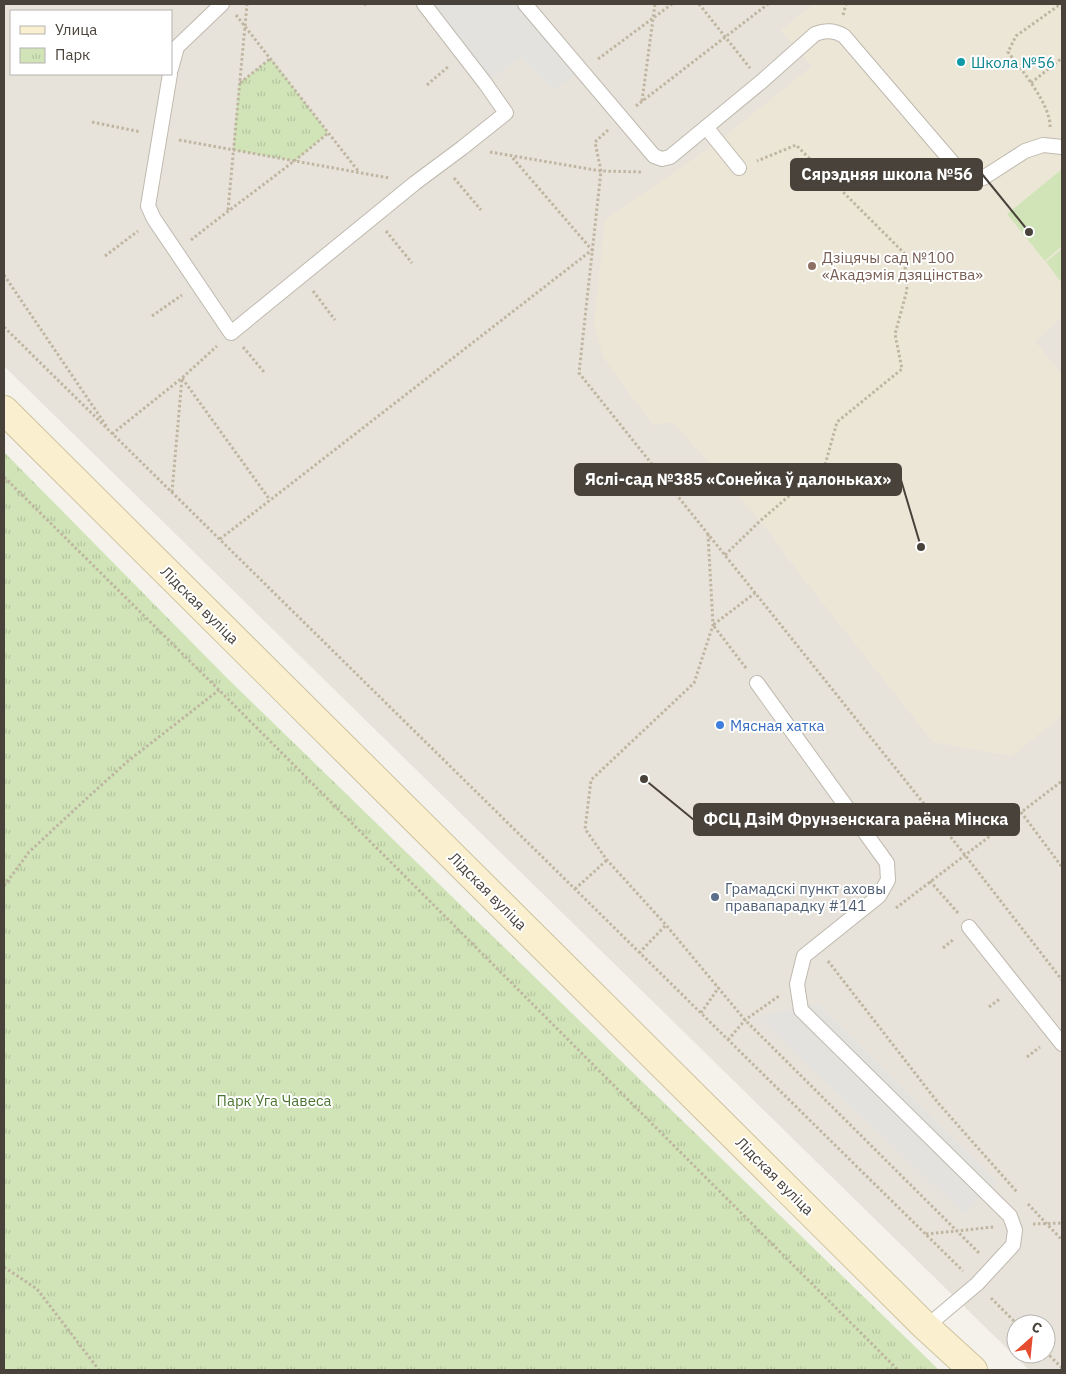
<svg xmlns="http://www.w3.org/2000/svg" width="1066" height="1374" font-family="'IBM Plex Sans',sans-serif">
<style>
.residential{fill:#e8e3da;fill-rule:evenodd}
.education{fill:#ece6d7}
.park{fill:url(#park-tufts)}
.garden{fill:#d0e4b8}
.parking{fill:#e3e2df}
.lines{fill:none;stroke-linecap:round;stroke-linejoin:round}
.lane-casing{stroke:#bfb9af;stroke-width:16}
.secondary-casing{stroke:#cfc39f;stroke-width:30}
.path{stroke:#bfb5a1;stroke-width:3;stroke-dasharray:2.5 2.5;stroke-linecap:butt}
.lane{stroke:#fff;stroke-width:14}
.secondary{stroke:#faf0d0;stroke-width:28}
.culture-dot{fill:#0f9aa8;stroke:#fff;stroke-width:2}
.education-dot{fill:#8d6e63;stroke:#fff;stroke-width:2}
.shop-dot{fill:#3f7fe0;stroke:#fff;stroke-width:2}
.service-dot{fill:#5c6f8a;stroke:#fff;stroke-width:2}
.labels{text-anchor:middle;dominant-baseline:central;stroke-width:4;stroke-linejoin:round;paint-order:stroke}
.culture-label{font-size:15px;fill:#0d838f;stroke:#fff;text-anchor:start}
.education-label{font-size:15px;fill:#785e54;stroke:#fff;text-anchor:start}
.street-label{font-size:15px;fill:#48423a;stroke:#fff}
.shop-label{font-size:15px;fill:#366cbe;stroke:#fff;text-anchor:start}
.service-label{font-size:15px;fill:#4e5e75;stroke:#fff;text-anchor:start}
.park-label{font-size:15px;fill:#4b7531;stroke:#fff}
.leader{fill:none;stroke:#48423a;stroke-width:2}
.callout-dot{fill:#48423a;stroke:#fff;stroke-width:2}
.callout{fill:#48423a;stroke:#48423a;stroke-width:2}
.callout-label{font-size:16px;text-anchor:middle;font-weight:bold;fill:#fff}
</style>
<defs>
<pattern id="park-tufts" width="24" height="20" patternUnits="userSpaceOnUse" patternTransform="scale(1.25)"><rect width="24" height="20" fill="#d0e4b8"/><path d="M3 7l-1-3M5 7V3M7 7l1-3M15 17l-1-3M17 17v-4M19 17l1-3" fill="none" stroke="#b4c59f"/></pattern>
</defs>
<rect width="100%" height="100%" fill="#f4f2eb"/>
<path class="residential" d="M4,4H1062V1370H1029L4,366ZM11,11H171V74H11ZM1016,1324H1046V1354H1016Z"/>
<path class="education" d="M813,4H1062V317L1035,341L1062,375V715L1012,756L933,742L789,560L771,533L673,422L653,425L603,357L594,323L605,220L718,142L812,66L781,30Z"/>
<path class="park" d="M271,58L328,133L295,161L233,150L239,83Z
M4,452L227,678L939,1370H4Z"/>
<path class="garden" d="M1062,169V246L1045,261L1007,214Z
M1062,249V283L1046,262Z"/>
<path class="parking" d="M424,4H525L582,71L554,89L521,57L485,83Z
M818,1004L997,1182L964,1214L757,1017Z"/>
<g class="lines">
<defs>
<path id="lane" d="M525,4L654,156L662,159L670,157L761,82L815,34C826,30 834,30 844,36L958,169C966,176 972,179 983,178L1025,151L1043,145L1062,147
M171,69L177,47L222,4
M170,74L148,206L154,219L231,333L415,183L462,148L506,113L485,83L424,4
M706,127L739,168
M757,683L887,863L888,880L879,896L804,956L797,984L801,1010L1010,1216L1015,1230L1013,1245L977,1284L926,1327
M969,927L1062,1044"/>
<path id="secondary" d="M4,410L926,1327L973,1370"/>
</defs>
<use href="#lane" class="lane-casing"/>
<use href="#secondary" class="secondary-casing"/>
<path class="path" d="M699,4L750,68
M364,5L366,4
M236,15L359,172
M843,15L846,4
M598,59L672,4
M240,83L271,58
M1031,83L1062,58
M427,85L449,66
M642,101L655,4
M636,106L768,4
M92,122L141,132
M1050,127C1051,105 1021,69 1008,52L1016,36L1058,6L1062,8
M608,130L595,142L601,171L579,373L965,855L1062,980
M179,140L389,178
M490,152L601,171L642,172
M454,178L481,210
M228,210L247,4
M386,231L412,263
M191,240C236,204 284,171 328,133
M105,256L138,231
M4,275L107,427
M313,291L335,320
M152,316L182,295
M4,327L963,1271
M243,347L264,372
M112,434L182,378L270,500
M4,477L219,690L898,1370
M172,492L182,378L217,346
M708,534L713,625L694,683L591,780L585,829L607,860L666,925L745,1020L980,1254
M220,539L592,250L511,156
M725,555L760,521L825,465L837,422L902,369L895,334L907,290L904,253L796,145L757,161
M746,668L713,625L755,593
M1021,812L1062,867
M930,881L958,913
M4,886L29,852L86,799L128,761L219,690
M575,889L607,860
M896,908L1062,781
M943,948L954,939
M639,953L666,925
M828,961L939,1104L1017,1192
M989,1007L1001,998
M701,1013L719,987
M728,1040L745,1020L779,996
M1027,1057L1040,1047
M1028,1204L1062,1240
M1033,1224L1062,1223
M926,1234L994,1227
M4,1267L37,1289L99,1370
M991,1298L1017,1324
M1046,1352L1062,1368"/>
<use href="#lane" class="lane"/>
<use href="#secondary" class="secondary"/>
</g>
<circle class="culture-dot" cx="961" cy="62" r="5"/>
<circle class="education-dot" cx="812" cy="266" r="5"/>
<circle class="shop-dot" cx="720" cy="725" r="5"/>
<circle class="service-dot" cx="715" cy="897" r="5"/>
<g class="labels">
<g class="culture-label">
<text x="971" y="62">Школа №56</text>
</g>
<g class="education-label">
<text x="822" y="257">Дзіцячы сад №100<tspan x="822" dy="17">«Акадэмія дзяцінства»</tspan></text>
</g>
<g class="street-label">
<text transform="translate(200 605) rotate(45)">Лідская вуліца</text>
<text transform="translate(488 891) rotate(45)">Лідская вуліца</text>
<text transform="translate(775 1176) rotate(45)">Лідская вуліца</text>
</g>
<g class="shop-label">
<text x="730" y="725">Мясная хатка</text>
</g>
<g class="service-label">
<text x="725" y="888">Грамадскі пункт аховы<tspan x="725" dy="17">правапарадку #141</tspan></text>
</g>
<g class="park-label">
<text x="274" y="1100">Парк Уга Чавеса</text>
</g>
</g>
<path class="leader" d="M1029 232L982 174M921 547L901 480M644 779L694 820"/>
<g class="callout-dot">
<circle cx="1029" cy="232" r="5"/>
<circle cx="921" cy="547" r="5"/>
<circle cx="644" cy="779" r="5"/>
</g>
<g class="callout">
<rect x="791" y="159" width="191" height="31" rx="5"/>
<rect x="575" y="464" width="326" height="31" rx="5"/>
<rect x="694" y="804" width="325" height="31" rx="5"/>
</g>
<g class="callout-label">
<text x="887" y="180">Сярэдняя школа №56</text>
<text x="738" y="485">Яслі-сад №385 «Сонейка ў далоньках»</text>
<text x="856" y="825">ФСЦ ДзіМ Фрунзенскага раёна Мінска</text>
</g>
<rect width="1066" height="1374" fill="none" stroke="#48423a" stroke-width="10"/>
<rect x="10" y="10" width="162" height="65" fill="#ffffff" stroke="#b6b3b0"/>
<rect x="20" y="26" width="25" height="8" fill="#faf0d0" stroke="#b6b3b0"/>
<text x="55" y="35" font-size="15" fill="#48423a">Улица</text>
<rect x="20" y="48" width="25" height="15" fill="url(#park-tufts)" stroke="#b6b3b0"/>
<text x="55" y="60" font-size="15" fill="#48423a">Парк</text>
<g transform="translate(1031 1339) rotate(27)"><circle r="24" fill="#ffffff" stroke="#b6b3b0"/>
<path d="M0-4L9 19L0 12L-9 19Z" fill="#e64d30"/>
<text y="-8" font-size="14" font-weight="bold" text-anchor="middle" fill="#48423a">С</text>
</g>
</svg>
